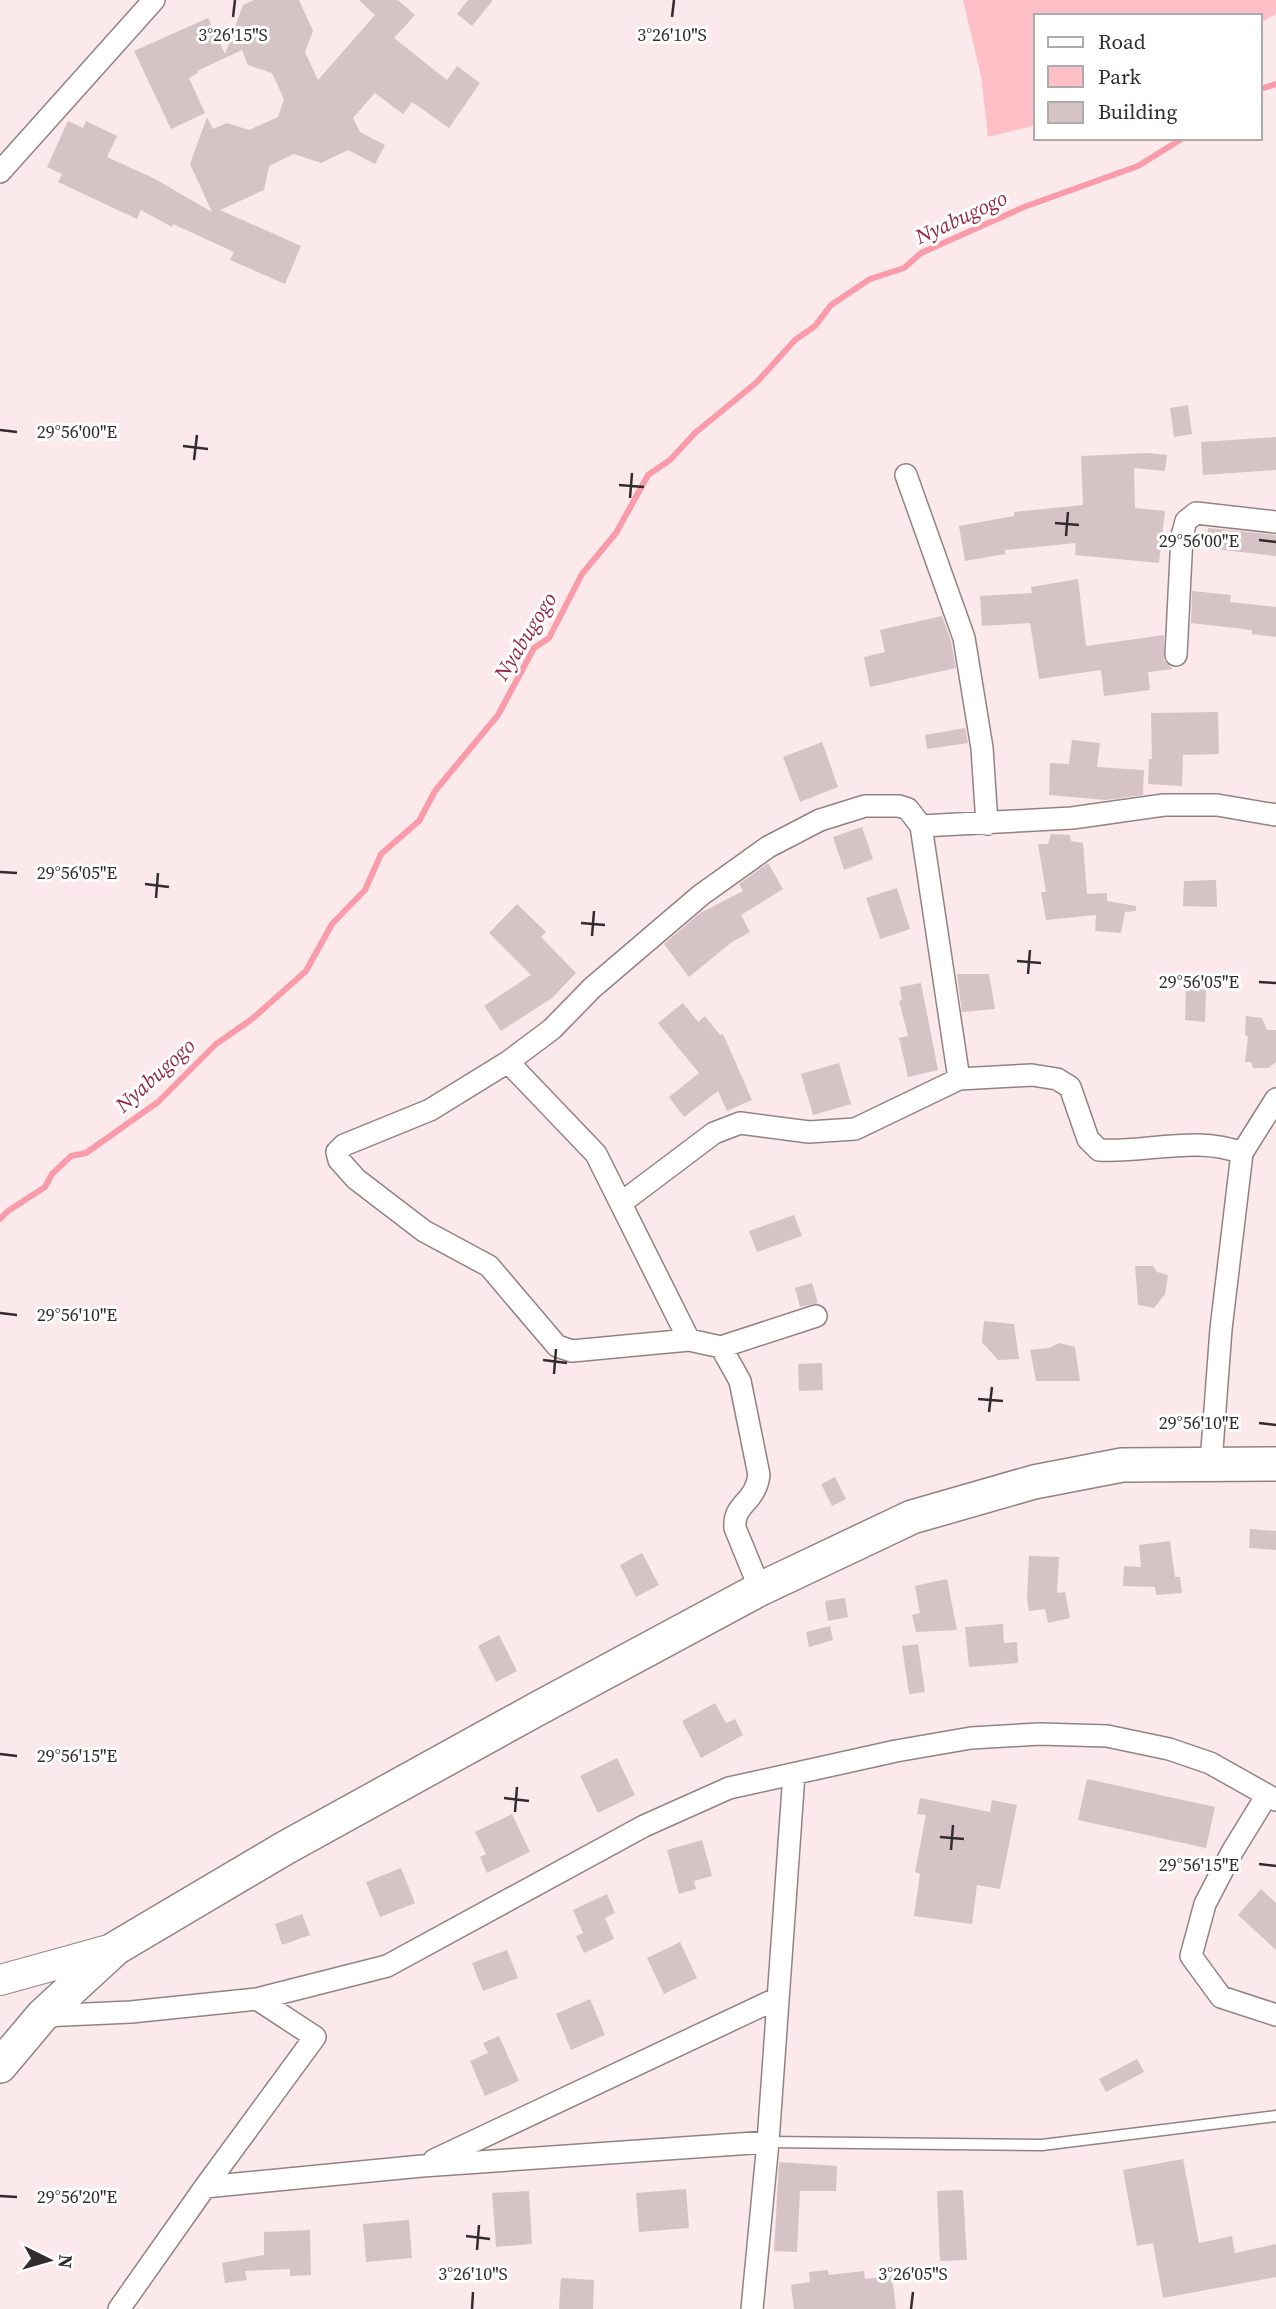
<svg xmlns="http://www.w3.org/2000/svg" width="1276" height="2309" font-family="'Source Serif 4',serif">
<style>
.green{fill:#febfc7}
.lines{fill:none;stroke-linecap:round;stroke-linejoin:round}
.stream{stroke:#fa9baa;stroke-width:6}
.building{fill:#d5c3c5}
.lane-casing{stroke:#938284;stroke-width:13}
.street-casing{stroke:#938284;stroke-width:24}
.secondary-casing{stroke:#938284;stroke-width:32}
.primary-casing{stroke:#938284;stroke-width:36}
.lane{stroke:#fff;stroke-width:10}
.street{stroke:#fff;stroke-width:21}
.secondary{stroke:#fff;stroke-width:30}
.primary{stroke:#fff;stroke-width:33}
.ticks{fill:none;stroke:#332c2d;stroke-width:2.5}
.labels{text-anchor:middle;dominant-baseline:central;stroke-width:6;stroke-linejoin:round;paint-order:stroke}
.water-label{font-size:21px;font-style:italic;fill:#932642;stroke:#fff}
.ticks-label{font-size:18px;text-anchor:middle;fill:#332c2d;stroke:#fff;stroke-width:6;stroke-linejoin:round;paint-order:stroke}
</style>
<rect width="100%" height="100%" fill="#fce9eb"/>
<path class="green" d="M963,0H1276V14L1260,23V16H1036V125L988,137L981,76Z"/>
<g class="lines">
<path class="stream" d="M1260,89L1276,84
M0,1219L8,1211L45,1187L52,1174L71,1156L86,1153L158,1102L216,1044L252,1019L306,971L332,924L365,890L381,854L419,821L435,791L498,715L534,648L549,638L582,574L616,533L648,475L670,460L695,433L757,382L795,340L815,326L831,305L870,279L904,268L921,253L1024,207L1138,166L1183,138"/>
</g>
<path class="building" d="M254,0H299L313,31L305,52L318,80L375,15L359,0H398L415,15L394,38L447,80L457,66L480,83L449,128L412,102L403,114L375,93L353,118L360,132L385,145L375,164L348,150L321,163L294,154L269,166L264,190L220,210L301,246L285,284L230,260L234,252L173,224L172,227L141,210L137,219L58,182L62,174L47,167L68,121L83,128L86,121L117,136L107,157L155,179L212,212L190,164L207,117L213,129L227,123L249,130L278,117L284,99L272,73L248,65L242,50L197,71L198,73L189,78L205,113L171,129L134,51L208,18L225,54L243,5Z
M468,0H493L472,26L457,14Z
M1188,405L1192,434L1174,437L1170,408Z
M1276,437V470L1203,475L1201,442Z
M1147,453L1167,455L1165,471L1134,468L1135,508L1165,511L1159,563L1075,555L1076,543L1005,550V554L965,561L959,526L1014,516V512L1083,505L1081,456Z
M1208,528L1276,535V556L1206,548Z
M1078,579L1086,646L1164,635V660L1173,669L1148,672L1150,690L1104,696L1101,670L1039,679L1030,623L982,626L980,596L1032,593L1031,587Z
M1192,591L1231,595L1230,602L1276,607V637L1252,634V630L1191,623Z
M942,616L951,641L956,668L870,687L864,657L885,652L880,630Z
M1218,712L1219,754L1183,755L1182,786L1148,784L1149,759H1152L1151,713Z
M965,728L968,743L927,749L925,735Z
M1072,740L1100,743L1097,767L1144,770L1143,795L1106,800L1049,795L1050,763L1069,764Z
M822,742L838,787L800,802L783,757Z
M862,827L873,859L844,870L833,837Z
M1051,834L1070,835L1071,841L1083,843L1087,894L1107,893V901L1136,906V911L1125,912L1121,933L1095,931L1096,915L1046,920L1041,892H1046L1038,844H1048Z
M768,863L783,889L741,915L750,932L732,942L689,977L664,944L700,913L743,891L739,884Z
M1216,880L1217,907L1183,906L1184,881Z
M897,888L910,929L880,939L866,898Z
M517,904L546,932L541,937L576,973L552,998L501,1031L484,1006L531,975L489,933Z
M957,974H989L995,1009L962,1012Z
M921,983L938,1070L908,1077L899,1038L908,1036L899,1001L902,1000L900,987Z
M1186,987L1206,990L1205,1022L1185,1020Z
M683,1003L698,1022L705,1016L720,1035L723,1034L752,1100L727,1111L718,1091L684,1117L669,1097L699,1073L658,1023Z
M1246,1016L1262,1018L1267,1030H1276V1062L1268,1068H1253L1251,1062H1245L1248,1037L1245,1034Z
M839,1063L851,1104L813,1115L801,1074Z
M794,1215L802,1236L757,1252L749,1231Z
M1135,1266H1153L1157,1272L1168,1275L1165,1294L1154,1308L1138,1305Z
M812,1283L818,1303L800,1307L795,1288Z
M984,1321L1014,1324L1019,1359L998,1360L982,1342Z
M1059,1343L1075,1347L1080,1381H1036L1030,1350L1049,1348Z
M822,1363L823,1390L799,1391L798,1364Z
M835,1477L846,1499L832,1506L821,1484Z
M1250,1529L1276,1531V1550L1249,1548Z
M1170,1541L1175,1577H1180L1182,1593L1156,1595L1155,1587L1123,1586L1124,1566L1141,1567L1139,1545Z
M642,1553L659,1585L636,1597L620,1565Z
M1029,1556L1059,1557L1057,1593L1065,1592L1070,1618L1048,1623L1045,1609L1029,1611L1027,1599Z
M947,1579L957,1630L916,1632L912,1615L920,1613L915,1586Z
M845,1598L848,1617L828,1621L825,1601Z
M1003,1624L1004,1643L1017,1642L1018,1663L969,1667L965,1627Z
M830,1626L833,1640L809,1647L806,1632Z
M499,1635L517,1671L496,1682L478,1646Z
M918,1644L925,1692L909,1694L902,1646Z
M715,1703L726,1723L735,1719L743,1735L701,1758L682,1721Z
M617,1758L635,1795L598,1813L580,1776Z
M1087,1779L1215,1807L1206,1848L1078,1820Z
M920,1798L990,1812L992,1800L1017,1805L1000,1889L977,1885L972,1924L914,1916L920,1874L915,1872L926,1815L917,1814Z
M512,1814L530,1852L487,1873L480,1857L486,1854L475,1832Z
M702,1840L712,1876L694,1881L696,1889L679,1894L667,1850Z
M401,1868L415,1903L380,1917L366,1882Z
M1261,1889L1276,1903V1950L1238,1915Z
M607,1894L615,1913L605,1918L614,1939L584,1953L576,1936L583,1933L573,1910Z
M302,1914L310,1935L282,1945L275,1924Z
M680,1942L697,1978L664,1994L647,1958Z
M507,1950L518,1978L483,1991L472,1963Z
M590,1999L605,2035L571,2050L556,2014Z
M499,2036L519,2081L485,2096L470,2061L488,2053L483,2043Z
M1137,2059L1144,2072L1106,2092L1099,2079Z
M1183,2159L1199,2243L1232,2236L1235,2253L1276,2244V2277L1163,2298L1153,2243L1137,2246L1123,2170Z
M779,2162L837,2166L836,2191H800L797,2252L774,2251Z
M686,2189L689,2228L639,2232L636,2193Z
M963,2190L967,2260L940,2261L937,2191Z
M529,2191L532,2244L496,2247L492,2193Z
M409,2220L412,2258L366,2262L363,2224Z
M310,2230L311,2275L290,2276V2269L245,2271L247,2280L225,2283L222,2263L264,2255V2232Z
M828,2270L829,2275L864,2271L865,2279L892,2276L896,2309H794L791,2285L810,2282L809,2272Z
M561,2278L594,2280L593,2309H559Z"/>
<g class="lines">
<defs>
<path id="lane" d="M768,2142L1042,2145L1276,2116"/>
<path id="street" d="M0,172L154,0
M906,475L964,638L982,748L987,824
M1176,655L1182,536L1186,521L1196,513L1276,522
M508,1062L430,1110L344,1145L337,1152L339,1160L356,1179L424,1231L489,1266L557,1346L572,1351L689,1340L721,1347L816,1316
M959,1079L921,826L1072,818L1164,805H1217L1276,815
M621,1203L714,1133L740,1123L809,1132L855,1129L959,1079L1032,1075L1057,1079L1070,1087L1088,1139L1099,1150C1146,1153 1197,1135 1242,1153
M689,1340L596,1154L508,1062L552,1029L592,988L701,895L768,847L820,820L865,806H899L908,809L921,826
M721,1347L740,1381L759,1475C755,1504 733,1503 735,1528L760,1589
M1211,1463L1221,1329L1242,1153L1276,1099
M1267,1795L1232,1852L1205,1904L1191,1956L1221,1997L1276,2015
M42,2016L131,2012L257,1999L387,1966L644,1826L729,1788L896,1751L971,1738L1040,1734L1107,1736L1169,1749L1210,1763L1276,1800
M434,2160L778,1998
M205,2187L422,2166L768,2142
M119,2309L205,2187L315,2037L257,1999
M752,2309L768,2142L794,1774"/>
<path id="secondary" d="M0,1980L116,1948"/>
<path id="primary" d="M0,2066L42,2016L116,1948L285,1848L537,1709L760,1589L912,1517L1034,1482L1122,1465L1276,1464"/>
</defs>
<use href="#lane" class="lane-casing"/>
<use href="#street" class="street-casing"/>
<use href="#secondary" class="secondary-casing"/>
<use href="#primary" class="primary-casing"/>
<use href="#lane" class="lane"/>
<use href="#street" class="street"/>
<use href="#secondary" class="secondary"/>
<use href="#primary" class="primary"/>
</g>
<path class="ticks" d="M233,17L235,0M672,17L674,0M0,430L17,432M183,446L208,449M194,460L197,435M619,485L644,487M630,498L632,473M1055,523L1079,525M1066,536L1068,512M1259,540L1276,542M0,872L17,873M145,884L169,887M156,898L158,873M581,923L605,925M592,936L594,911M1017,961L1041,963M1028,974L1030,950M1259,982L1276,983M0,1313L17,1315M543,1360L567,1363M554,1374L556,1349M978,1399L1003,1401M989,1412L992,1387M1259,1423L1276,1425M0,1754L17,1756M504,1798L529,1801M515,1812L517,1787M940,1837L964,1839M951,1850L953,1825M1259,1864L1276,1866M0,2196L17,2197M466,2236L490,2239M477,2250L479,2225M472,2309L473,2292M911,2309L913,2292"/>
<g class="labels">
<g class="water-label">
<text transform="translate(961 217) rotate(-25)">Nyabugogo</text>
<text transform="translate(525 636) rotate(-58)">Nyabugogo</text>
<text transform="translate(155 1075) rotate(-42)">Nyabugogo</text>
</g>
</g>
<g class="ticks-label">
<text x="233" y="41">3°26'15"S</text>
<text x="672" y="41">3°26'10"S</text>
<text x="77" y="438">29°56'00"E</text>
<text x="1199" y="547">29°56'00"E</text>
<text x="77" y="879">29°56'05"E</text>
<text x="1199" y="988">29°56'05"E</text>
<text x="77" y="1321">29°56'10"E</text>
<text x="1199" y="1429">29°56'10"E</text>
<text x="77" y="1762">29°56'15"E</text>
<text x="1199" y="1871">29°56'15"E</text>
<text x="77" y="2203">29°56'20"E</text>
<text x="473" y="2280">3°26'10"S</text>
<text x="913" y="2280">3°26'05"S</text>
</g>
<rect x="1034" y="14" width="228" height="126" fill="#ffffff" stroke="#adabab" stroke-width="2"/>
<rect x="1048" y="37" width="35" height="10" fill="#ffffff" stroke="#adabab" stroke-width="2"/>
<text x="1098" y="49" font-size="21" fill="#332c2d">Road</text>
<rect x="1048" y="66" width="35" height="21" fill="#febfc7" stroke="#adabab" stroke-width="2"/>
<text x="1098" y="84" font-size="21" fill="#332c2d">Park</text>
<rect x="1048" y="102" width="35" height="21" fill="#d5c3c5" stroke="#adabab" stroke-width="2"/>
<text x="1098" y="119" font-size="21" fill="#332c2d">Building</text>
<g transform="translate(49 2260) rotate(95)" stroke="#ffffff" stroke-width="5" paint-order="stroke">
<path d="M0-5L12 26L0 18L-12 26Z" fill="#332c2d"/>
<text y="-10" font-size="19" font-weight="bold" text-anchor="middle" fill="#332c2d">N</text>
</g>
</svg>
